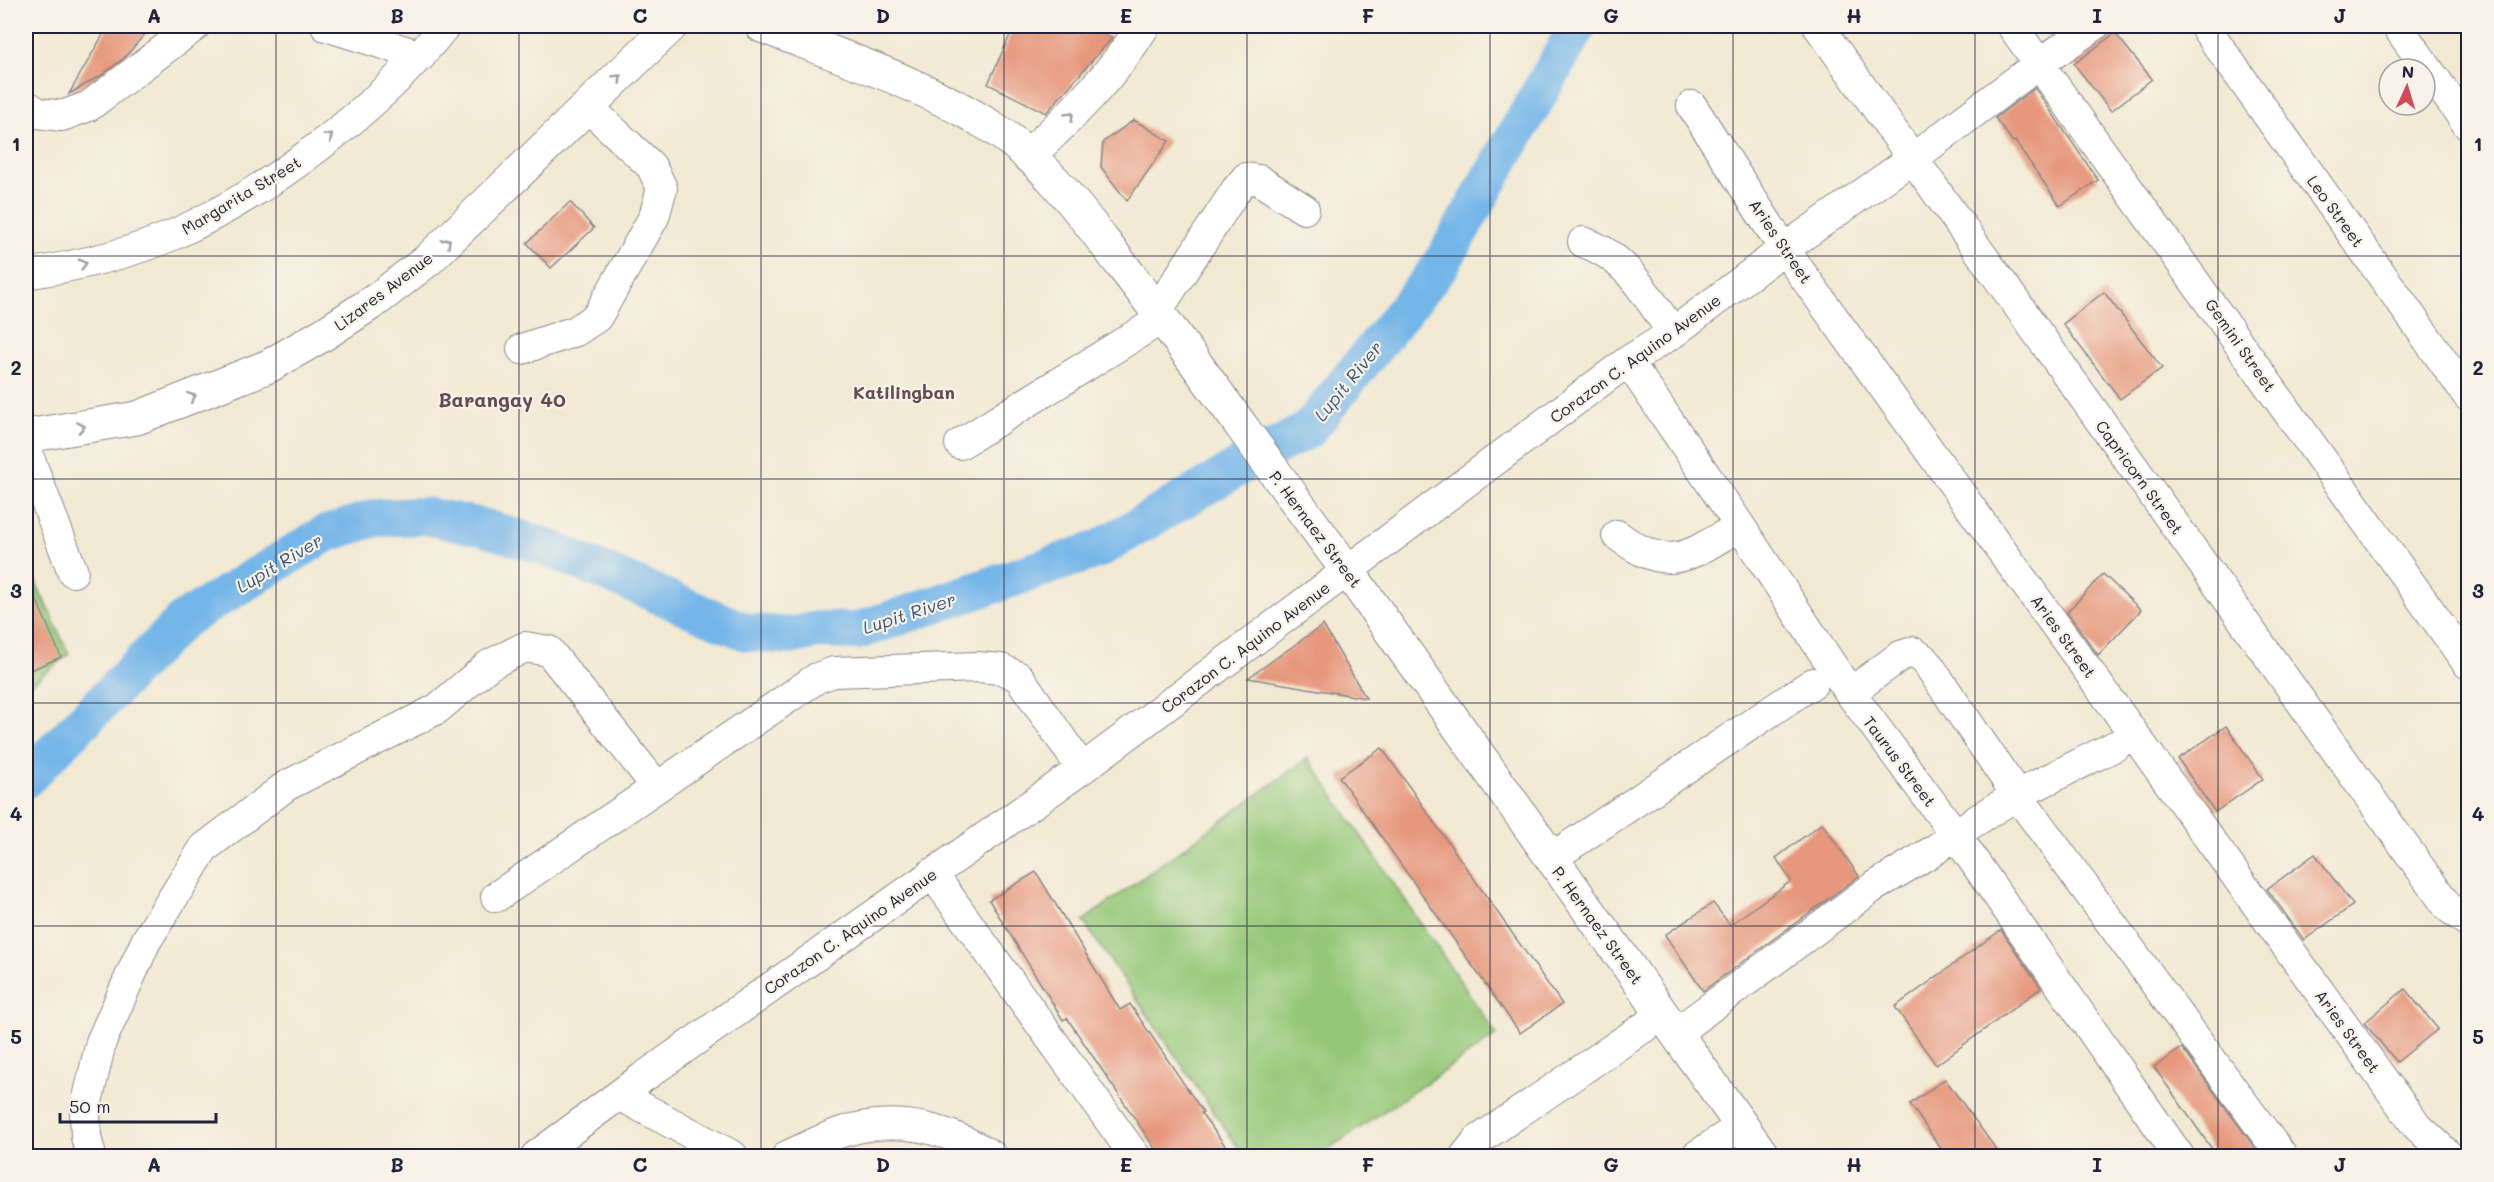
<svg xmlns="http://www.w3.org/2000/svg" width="2494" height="1182" font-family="Mali,sans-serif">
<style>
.green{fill:#94c777;stroke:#5b7459;stroke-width:1.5}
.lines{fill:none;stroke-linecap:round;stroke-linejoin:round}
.river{stroke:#74b6e9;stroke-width:38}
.building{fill:#e6977c}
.minor-casing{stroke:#8a8686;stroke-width:32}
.major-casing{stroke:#8a8686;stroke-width:35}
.minor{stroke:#fff;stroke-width:30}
.major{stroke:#fff;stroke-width:33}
.oneway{stroke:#9c9ca7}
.grid{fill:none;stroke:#22223b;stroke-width:1.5;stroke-opacity:0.55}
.labels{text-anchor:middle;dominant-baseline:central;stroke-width:4.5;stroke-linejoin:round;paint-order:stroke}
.street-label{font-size:16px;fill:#22223b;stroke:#f7f3e8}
.water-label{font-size:18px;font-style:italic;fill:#3f5678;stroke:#f7f3e8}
.neighbourhood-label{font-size:18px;font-weight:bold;fill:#674b52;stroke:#f7f3e8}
.quarter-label{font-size:20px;font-weight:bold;fill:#674b52;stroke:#f7f3e8}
.neatline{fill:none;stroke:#22223b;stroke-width:2}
.grid-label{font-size:20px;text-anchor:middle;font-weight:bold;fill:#22223b}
</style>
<rect width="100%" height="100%" fill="#f7f3e8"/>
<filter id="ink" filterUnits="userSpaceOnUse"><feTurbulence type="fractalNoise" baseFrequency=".0167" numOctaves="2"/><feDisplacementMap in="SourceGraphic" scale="12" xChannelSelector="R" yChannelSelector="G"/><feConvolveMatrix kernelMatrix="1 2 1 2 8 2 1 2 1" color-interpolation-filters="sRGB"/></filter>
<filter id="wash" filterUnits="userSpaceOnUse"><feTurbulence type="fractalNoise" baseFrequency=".008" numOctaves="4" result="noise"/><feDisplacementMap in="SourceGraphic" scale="24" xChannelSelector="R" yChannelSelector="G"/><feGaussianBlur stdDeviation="1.35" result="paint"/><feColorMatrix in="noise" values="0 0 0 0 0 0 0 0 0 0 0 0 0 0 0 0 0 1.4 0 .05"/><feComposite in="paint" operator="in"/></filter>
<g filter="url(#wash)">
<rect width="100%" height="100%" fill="#f2e9d2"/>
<path class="green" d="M26,561L69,654L26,688Z
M1308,758L1497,1035L1318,1156H1244L1083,921Z"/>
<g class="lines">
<path class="river" d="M26,779L183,620L325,534L375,518L425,516L482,527L543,546L746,632L790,636L817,630L857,631L1099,549L1256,457L1308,430L1440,266L1578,26"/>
</g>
<g id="blocks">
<path class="building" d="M108,26H152L124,58L102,75L69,94Z
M1014,26H1083L1112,38L1046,113L988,84Z
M2115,33L2152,79L2111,111L2074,64Z
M2035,88L2098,180L2060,206L2015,141L2013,142L1995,118Z
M1134,120L1169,141L1127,201L1101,167L1103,142Z
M570,202L594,228L551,268L527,243Z
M2104,292L2162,368L2120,399L2063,324Z
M2103,574L2141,610L2098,655L2067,612Z
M26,575L61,657L26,672Z
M1323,625L1366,698L1248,678Z
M2226,726L2263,779L2215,812L2178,759Z
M1382,748L1562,1004L1520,1033L1339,777Z
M1822,823L1859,876L1703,991L1665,935L1713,903L1730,925L1791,881L1776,858Z
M2315,854L2353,905L2304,940L2267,889Z
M1036,872L1120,1010L1130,1004L1203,1112L1201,1113L1233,1156H1160L1067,1018L1063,1020L989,900Z
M2001,930L2041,988L1936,1065L1895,1007Z
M2405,989L2438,1029L2397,1062L2364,1023Z
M2182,1048L2261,1156H2217L2154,1067Z
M1945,1079L2001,1156H1946L1910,1104Z"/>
</g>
</g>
<g filter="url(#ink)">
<use href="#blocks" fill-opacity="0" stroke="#8a8686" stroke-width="1.5"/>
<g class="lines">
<defs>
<path id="minor" d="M326,26L421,56
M1818,26L2448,907L2468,922
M2012,26L2468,664
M2204,26L2468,396
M2397,26L2468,125
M26,105L38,113L62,116L89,106L195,26
M1692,106L1784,249L2415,1124L2449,1156
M1583,242C1628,257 1646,296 1673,333
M26,274C77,266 128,255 175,234C271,191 380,107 445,26
M1157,311L1236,190L1246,178L1259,180L1304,209
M522,349L576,331L597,317L654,217L662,188L651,166L588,107
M1628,361L1740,526L1850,693L1955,834L2179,1156
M960,444L1163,318
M26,450L73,572
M1617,535C1671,576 1689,555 1740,526
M1850,693L1900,656L1913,652L1925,660L2017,795L2282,1156
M1550,859L1813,683
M932,873L1135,1156
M496,897L817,678L834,672L978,667L1001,669L1019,677L1082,769
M1677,1032L1872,888L1936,849L1955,834L2017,795L2117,745
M619,1095L733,1156
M91,1156L86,1137L85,1111L101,1042L146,941L204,848L286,786L437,709L489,665L525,647L549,651L657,787
M536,1156L642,1078L1082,769L1628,361L1673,333L1784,249L1912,159L2040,63L2094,26
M787,1156C805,1148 823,1138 842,1132C896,1115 945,1127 992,1156
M1465,1156L1477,1141L1662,1015
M1696,1156L1741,1126"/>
<path id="major" d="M762,26C838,56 920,82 990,126C1044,159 1083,215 1121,264C1199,364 1271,470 1348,571L1763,1156
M1028,156C1071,116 1112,76 1143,26
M26,436L137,418L269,366L324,334L379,298L429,259L671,26"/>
</defs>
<use href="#minor" class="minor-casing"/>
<use href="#major" class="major-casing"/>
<use href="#minor" class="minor"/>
<use href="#major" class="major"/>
</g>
<defs><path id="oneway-chevron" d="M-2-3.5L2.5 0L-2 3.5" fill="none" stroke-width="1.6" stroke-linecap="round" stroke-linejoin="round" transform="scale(1.5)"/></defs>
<g class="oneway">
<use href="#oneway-chevron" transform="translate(618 78) rotate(-45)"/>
<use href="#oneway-chevron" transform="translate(1070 116) rotate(-44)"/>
<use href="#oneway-chevron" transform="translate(329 137) rotate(-39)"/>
<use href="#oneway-chevron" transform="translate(447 242) rotate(-44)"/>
<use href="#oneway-chevron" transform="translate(83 264) rotate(-14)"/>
<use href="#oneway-chevron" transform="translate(192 397) rotate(-21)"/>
<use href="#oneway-chevron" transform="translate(81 427) rotate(-9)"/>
</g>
</g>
<path class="grid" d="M276,26V1156M519,26V1156M761,26V1156M1004,26V1156M1247,26V1156M1490,26V1156M1733,26V1156M1975,26V1156M2218,26V1156M26,256H2468M26,479H2468M26,703H2468M26,926H2468"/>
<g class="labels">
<g class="street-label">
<text transform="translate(241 195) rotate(-31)">Margarita Street</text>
<text transform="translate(2336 211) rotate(54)">Leo Street</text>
<text transform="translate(1781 241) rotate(56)">Aries Street</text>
<text transform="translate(383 291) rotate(-37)">Lizares Avenue</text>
<text transform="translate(2241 345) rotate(55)">Gemini Street</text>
<text transform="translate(1635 358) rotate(-36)">Corazon C. Aquino Avenue</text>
<text transform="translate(2140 477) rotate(54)">Capricorn Street</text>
<text transform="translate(1316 529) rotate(53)">P. Hernaez Street</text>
<text transform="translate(2064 636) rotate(54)">Aries Street</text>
<text transform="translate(1245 647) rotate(-37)">Corazon C. Aquino Avenue</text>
<text transform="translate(1900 761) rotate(53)">Taurus Street</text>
<text transform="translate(1598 925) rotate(54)">P. Hernaez Street</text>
<text transform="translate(850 931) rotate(-35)">Corazon C. Aquino Avenue</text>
<text transform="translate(2348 1031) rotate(54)">Aries Street</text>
</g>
<g class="water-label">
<text transform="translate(1348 381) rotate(-51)">Lupit River</text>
<text transform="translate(279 563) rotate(-31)">Lupit River</text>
<text transform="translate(909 613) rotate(-18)">Lupit River</text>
</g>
<g class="neighbourhood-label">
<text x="904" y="392">Katilingban</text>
</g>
<g class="quarter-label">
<text x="502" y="399">Barangay 40</text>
</g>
</g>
<rect width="2494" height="1182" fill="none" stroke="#f7f3e8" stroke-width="66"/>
<g transform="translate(2407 87) rotate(4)"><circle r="28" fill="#f7f3e8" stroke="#a29fa3" stroke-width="1.5"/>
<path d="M0-4.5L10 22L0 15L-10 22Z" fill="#d1495b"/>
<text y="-9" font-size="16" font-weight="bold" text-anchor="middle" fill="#22223b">N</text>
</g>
<path d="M60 1113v9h156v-9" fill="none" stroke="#22223b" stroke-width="3"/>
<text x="69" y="1113" font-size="18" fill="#22223b" stroke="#f7f3e8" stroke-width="4.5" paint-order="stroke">50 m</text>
<rect x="33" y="33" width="2428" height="1116" class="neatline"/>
<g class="grid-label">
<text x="154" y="23">A</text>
<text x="397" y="23">B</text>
<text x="640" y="23">C</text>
<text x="883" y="23">D</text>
<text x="1126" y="23">E</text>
<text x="1368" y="23">F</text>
<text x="1611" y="23">G</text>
<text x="1854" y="23">H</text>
<text x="2097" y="23">I</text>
<text x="2340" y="23">J</text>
<text x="16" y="151">1</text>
<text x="2478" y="151">1</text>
<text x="16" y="375">2</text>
<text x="2478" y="375">2</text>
<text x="16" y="598">3</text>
<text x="2478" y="598">3</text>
<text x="16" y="821">4</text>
<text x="2478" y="821">4</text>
<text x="16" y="1044">5</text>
<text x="2478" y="1044">5</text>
<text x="154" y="1172">A</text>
<text x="397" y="1172">B</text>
<text x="640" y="1172">C</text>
<text x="883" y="1172">D</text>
<text x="1126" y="1172">E</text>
<text x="1368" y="1172">F</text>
<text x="1611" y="1172">G</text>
<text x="1854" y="1172">H</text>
<text x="2097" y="1172">I</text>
<text x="2340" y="1172">J</text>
</g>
</svg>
